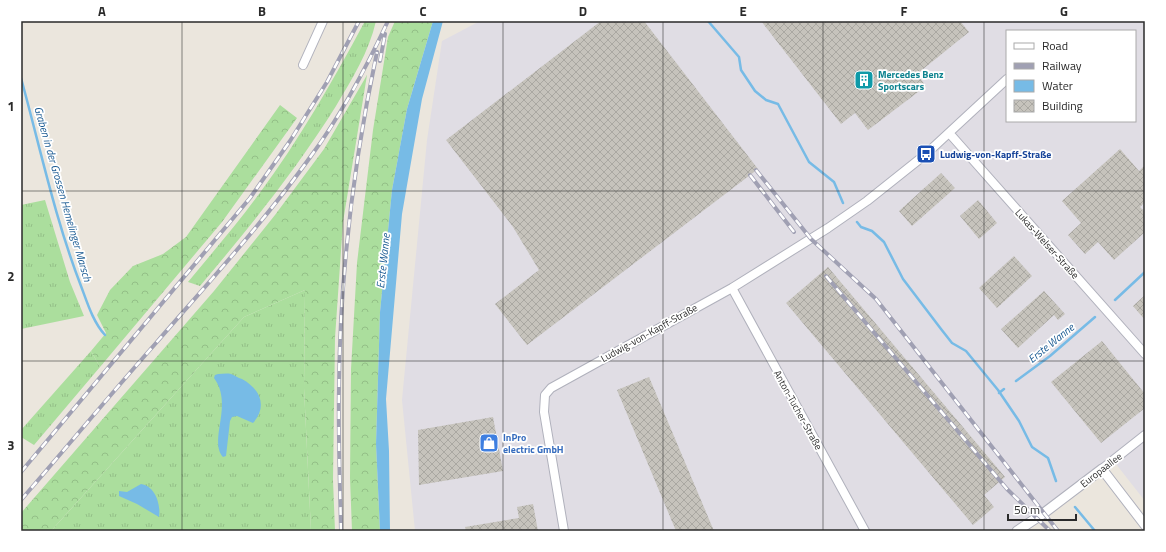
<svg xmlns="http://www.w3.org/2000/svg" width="1166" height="552" font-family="'Titillium Web',sans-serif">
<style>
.industrial{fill:#e0dde4;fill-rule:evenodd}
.grass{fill:url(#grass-tufts)}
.forest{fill:url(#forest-crowns)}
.water{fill:#77bbe6}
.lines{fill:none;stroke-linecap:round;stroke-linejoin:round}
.stream{stroke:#77bbe6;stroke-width:2.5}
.building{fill:url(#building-cross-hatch)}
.minor-casing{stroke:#b0b1bc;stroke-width:10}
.tertiary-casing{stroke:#b0b1bc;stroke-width:11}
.minor{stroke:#fff;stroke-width:8}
.tertiary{stroke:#fff;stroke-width:9}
.rail-casing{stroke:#a0a0b3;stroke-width:4}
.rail{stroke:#fff;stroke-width:2.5;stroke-dasharray:8;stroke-linecap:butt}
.grid{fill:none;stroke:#2a2a2a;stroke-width:1;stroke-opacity:0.55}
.labels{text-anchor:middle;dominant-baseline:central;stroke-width:3.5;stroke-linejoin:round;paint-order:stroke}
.culture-label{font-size:10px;font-weight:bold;fill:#0d838f;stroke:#fff;text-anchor:start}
.transit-label{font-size:10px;font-weight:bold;fill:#164399;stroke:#fff;text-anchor:start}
.street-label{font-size:10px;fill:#2a2a2a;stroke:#fff}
.shop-label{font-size:10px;font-weight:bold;fill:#366cbe;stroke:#fff;text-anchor:start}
.water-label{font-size:11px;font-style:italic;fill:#175891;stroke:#fff}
.neatline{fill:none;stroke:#2a2a2a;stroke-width:1.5}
.grid-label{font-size:13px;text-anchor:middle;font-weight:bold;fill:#2a2a2a}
</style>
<defs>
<pattern id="grass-tufts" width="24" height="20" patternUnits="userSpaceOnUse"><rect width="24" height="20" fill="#abde9d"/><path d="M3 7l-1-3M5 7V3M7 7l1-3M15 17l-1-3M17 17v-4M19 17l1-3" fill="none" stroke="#93bf87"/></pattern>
<pattern id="forest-crowns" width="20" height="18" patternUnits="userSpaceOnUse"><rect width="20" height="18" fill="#abde9d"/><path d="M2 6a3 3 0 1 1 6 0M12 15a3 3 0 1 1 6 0" fill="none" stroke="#93bf87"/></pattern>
<pattern id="building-cross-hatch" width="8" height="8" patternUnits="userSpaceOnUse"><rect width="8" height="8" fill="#c6c3bc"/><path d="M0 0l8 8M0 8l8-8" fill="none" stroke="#aaa8a2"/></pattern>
</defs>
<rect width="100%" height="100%" fill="#ebe6dd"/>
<path class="industrial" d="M480,21H1145V501L1112,459L1027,521L1011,531H415L402,400L427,140L442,41ZM1007,31H1135V121H1007Z"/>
<path class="grass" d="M365,21H376C369,52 352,79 336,106C296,170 249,228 200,286L188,282C212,253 237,224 259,194C299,140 333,81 365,21Z
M45,200L70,282L84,316L21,329V205Z
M305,290L304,388L311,531H51L244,317Z
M91,351L100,367L34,445L21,437V430Z"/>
<path class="forest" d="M395,21H433L407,109L392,190L380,312L376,444L380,531H352L350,478L351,369L357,263L373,130L388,37Z
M367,75L343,222L335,338L333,480L335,531H311L304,388L305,290L244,317L51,531H21V513L214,291L275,215L324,149Z
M280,105L297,118L222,222L100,367L91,351L106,333L97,315L110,290L133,266L163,254L186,237Z"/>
<path class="water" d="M433,21H443L422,99L402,214L386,399L389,451L390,531H380L376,444L380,312L392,190L407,109Z
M218,374C222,374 227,373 231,374C234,375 238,378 242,379C260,389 268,406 253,423L237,416L232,417L230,421L226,456L223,457C208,440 234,405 214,378L215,375Z
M141,484C155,486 161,504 159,517L137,504L119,496V491L127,492Z"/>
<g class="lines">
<path class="stream" d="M708,21L739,57L741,70L755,91L766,100L778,104L809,162L834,182L843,203
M21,78C40,147 55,219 81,286C87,302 93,322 105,335
M857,222L861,227L872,231L884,242L903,279L941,329L952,343L966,351L998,390L1019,421L1032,447L1048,458L1056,481
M1115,300L1145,272
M1016,381L1050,356L1095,317
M999,393L1004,389
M1075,507L1095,531"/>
</g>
<path class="building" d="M601,21H644L758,169L527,345L495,304L539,270L513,227L446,140Z
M761,21H960L969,32L917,74L926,86L868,130L855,113L841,124Z
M1120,149L1139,171L1145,165V202L1140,207L1145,212V232L1114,260L1098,242L1085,254L1068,235L1081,223L1062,201Z
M941,173L955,188L912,226L899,211Z
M978,200L997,223L979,239L960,216Z
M1014,256L1032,276L997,308L979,288Z
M828,267L1005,477L984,495L994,507L973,525L786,303Z
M1044,291L1065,314L1058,320L1054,315L1018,348L1001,329Z
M1145,295V320L1133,306Z
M1102,341L1145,394V408L1101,443L1051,382Z
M649,377L714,531H676L617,390Z
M493,417L503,471L419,485L418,430Z
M533,504L538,531H466L465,527L519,518L517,507Z"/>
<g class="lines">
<defs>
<path id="minor" d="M303,65L323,21
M950,134L1145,354
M732,288L865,531
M1102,469L1145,435
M564,531L544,412L545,395L551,388L732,288L828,228L867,201L926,154L1007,79"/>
<path id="tertiary" d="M1017,531L1044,513L1102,469L1145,525"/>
</defs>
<use href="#minor" class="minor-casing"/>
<use href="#tertiary" class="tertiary-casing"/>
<use href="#minor" class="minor"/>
<use href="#tertiary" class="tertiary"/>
<defs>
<path id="rail" d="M380,61L385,34
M756,170L811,239L876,299L1058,531
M750,175L794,232
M826,276L1007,489L1050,531
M21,472L250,198L290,141L327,82L359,21
M21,500C66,448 110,395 156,343C209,282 264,222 311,156C342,114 366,68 388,21
M341,531C340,483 338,434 339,386C340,276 354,160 377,52"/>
</defs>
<use href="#rail" class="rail-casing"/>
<use href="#rail" class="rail"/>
</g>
<path class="grid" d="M182,21V531M343,21V531M503,21V531M663,21V531M823,21V531M984,21V531M21,191H1145M21,361H1145"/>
<defs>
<symbol id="building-square" viewBox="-11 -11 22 22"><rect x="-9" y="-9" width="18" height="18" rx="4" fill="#0f9aa8" stroke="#fff"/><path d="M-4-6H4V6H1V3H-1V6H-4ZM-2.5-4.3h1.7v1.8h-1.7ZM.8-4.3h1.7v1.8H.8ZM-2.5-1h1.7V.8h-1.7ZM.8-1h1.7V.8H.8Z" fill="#fff"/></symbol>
<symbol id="bus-square" viewBox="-11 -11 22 22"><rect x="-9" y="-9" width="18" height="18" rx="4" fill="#1a4fb4" stroke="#fff"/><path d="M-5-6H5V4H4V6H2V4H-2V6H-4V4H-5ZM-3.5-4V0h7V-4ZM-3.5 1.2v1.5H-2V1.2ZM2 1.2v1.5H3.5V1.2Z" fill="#fff"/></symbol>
<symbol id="shop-square" viewBox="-11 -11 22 22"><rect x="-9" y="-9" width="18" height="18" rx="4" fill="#3f7fe0" stroke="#fff"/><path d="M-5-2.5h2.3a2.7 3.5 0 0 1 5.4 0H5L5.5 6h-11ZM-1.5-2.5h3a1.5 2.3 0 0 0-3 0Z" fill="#fff"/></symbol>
</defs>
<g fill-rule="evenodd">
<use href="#building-square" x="853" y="69" width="22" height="22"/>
<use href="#bus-square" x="915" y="143" width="22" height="22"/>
<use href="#shop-square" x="478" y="432" width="22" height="22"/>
</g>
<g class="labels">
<g class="culture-label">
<text x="878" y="74">Mercedes Benz<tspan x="878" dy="12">Sportscars</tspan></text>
</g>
<g class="transit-label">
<text x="940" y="154">Ludwig-von-Kapff-Straße</text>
</g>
<g class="street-label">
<text transform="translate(1047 244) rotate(48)">Lukas-Welser-Straße</text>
<text transform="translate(649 333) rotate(-29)">Ludwig-von-Kapff-Straße</text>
<text transform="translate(798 410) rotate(61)">Anton-Tucher-Straße</text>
<text transform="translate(1101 470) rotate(-38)">Europaallee</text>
</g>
<g class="shop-label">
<text x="503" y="437">InPro<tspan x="503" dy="12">electric GmbH</tspan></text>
</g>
<g class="water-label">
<text transform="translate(63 194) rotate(74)">Graben in der Grossen Hemelinger Marsch</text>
<text transform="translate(383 261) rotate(-84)">Erste Wanne</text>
<text transform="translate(1051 343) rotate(-39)">Erste Wanne</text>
</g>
</g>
<rect width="1166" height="552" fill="none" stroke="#ffffff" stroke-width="44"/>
<rect x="1006" y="30" width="130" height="92" fill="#ffffff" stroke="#aaaaaa"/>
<rect x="1014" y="43" width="20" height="6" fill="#ffffff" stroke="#aaaaaa"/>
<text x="1042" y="50" font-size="12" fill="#2a2a2a">Road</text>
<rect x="1014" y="63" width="20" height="6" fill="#a0a0b3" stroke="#aaaaaa"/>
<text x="1042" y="70" font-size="12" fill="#2a2a2a">Railway</text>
<rect x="1014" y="80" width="20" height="12" fill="#77bbe6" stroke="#aaaaaa"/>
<text x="1042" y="90" font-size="12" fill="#2a2a2a">Water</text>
<rect x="1014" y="100" width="20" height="12" fill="url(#building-cross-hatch)" stroke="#aaaaaa"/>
<text x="1042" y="110" font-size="12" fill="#2a2a2a">Building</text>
<path d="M1008 514v6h68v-6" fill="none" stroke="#2a2a2a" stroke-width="2"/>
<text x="1014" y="514" font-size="12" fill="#2a2a2a" stroke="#ffffff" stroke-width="3" paint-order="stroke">50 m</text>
<rect x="22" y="22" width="1122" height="508" class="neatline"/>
<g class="grid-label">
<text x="102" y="16">A</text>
<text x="262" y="16">B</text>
<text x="423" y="16">C</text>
<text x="583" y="16">D</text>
<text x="743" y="16">E</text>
<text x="904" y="16">F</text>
<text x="1064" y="16">G</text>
<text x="11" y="111">1</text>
<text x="11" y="281">2</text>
<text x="11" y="450">3</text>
</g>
</svg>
